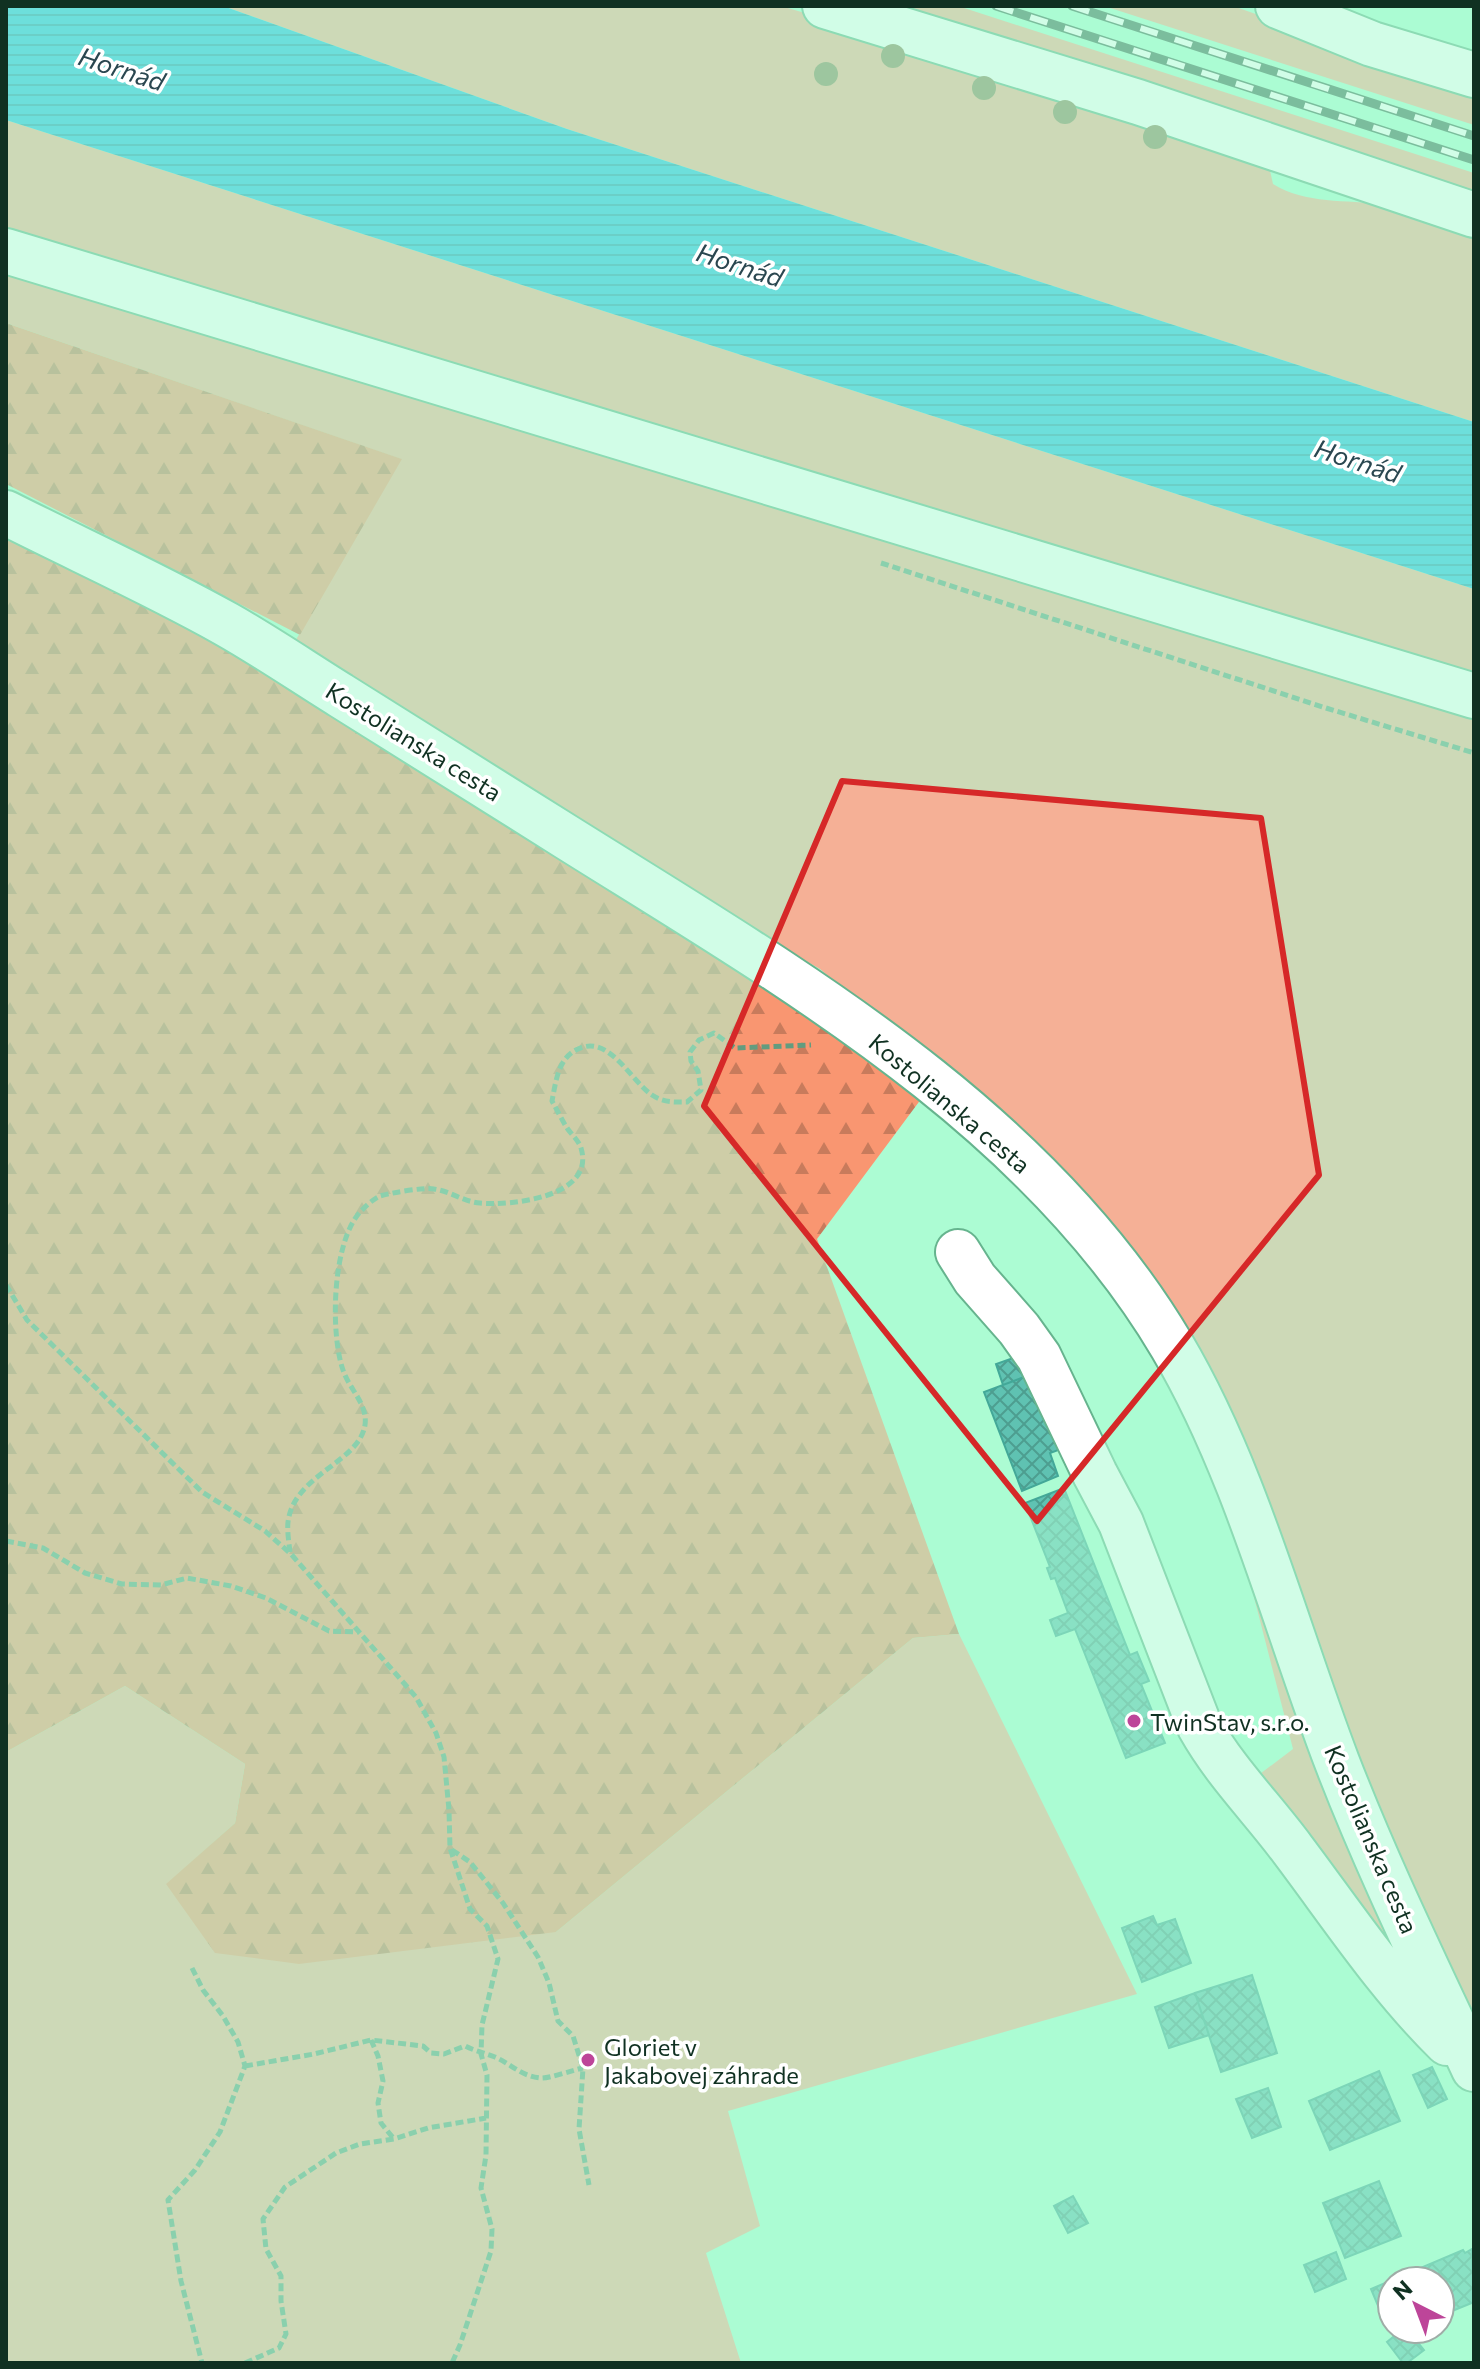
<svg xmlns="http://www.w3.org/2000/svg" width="1480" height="2369" font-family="Commissioner,sans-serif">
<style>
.green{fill:#f5b096}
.forest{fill:url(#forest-firs)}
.water{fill:url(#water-rules)}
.building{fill:url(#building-cross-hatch);stroke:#43a898;stroke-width:2}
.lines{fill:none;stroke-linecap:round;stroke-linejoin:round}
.minor-casing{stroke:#66b48e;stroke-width:48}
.path{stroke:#629c7f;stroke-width:5;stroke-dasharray:8 4;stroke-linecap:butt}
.minor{stroke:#fff;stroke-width:44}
.rail-casing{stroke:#42725b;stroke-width:9}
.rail{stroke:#fff;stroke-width:6;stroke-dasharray:18;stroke-linecap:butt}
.tree{fill:#8c865f}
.marked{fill:none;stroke:#d62828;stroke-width:6;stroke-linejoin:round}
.poi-dot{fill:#bd4599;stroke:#fff;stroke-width:3}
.labels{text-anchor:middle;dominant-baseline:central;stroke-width:7;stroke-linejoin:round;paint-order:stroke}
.street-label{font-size:24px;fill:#103122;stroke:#fff}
.poi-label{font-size:24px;fill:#103122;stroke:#fff;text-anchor:start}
.water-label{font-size:26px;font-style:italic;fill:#2a4750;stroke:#fff}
</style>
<defs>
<pattern id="forest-firs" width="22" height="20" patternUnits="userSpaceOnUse" patternTransform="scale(2)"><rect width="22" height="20" fill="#f99671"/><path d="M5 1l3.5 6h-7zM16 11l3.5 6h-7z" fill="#c87b5c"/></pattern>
<pattern id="water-rules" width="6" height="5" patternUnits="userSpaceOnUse" patternTransform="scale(2)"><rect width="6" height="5" fill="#23bde5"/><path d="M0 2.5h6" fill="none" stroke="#1d9ab9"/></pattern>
<pattern id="building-cross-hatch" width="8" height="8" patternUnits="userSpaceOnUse" patternTransform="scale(2)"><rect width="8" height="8" fill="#5fc2b2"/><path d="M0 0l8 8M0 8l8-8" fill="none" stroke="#4d9e90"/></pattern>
</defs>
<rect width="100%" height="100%" fill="#acfcd3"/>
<path class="green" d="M223,6H781L1050,85L1269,166L1273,184C1305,204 1347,200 1383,204C1413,208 1444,220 1474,228V422L567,129Z
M854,6H958L1474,173V202Z
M1104,6H1233L1309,33L1474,85V125Z
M6,120L1474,589V684L6,239Z
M6,267L1474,711V2028L1378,1811L1216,1393L886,1026L820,969L732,919L290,650L401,459L6,323Z
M1247,1570L1404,1966L1248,1783L1293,1749Z
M959,1634L1137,1994L728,2111L760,2226L706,2253L741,2363H6V1752L125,1686L245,1764L235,1823L167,1884L556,1932L913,1638Z"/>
<path class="forest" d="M6,323L402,459L300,635L6,484Z
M6,513L933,1083L817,1239L959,1634L913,1638L556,1932L299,1964L215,1953L166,1884L235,1823L245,1764L125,1686L6,1752Z"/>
<path class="water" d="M6,6H223L567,129L1474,422V589L6,120Z"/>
<path class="building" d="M1025,1354L1032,1374L1003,1385L996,1364Z
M1032,1374L1061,1449L1050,1453L1058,1476L1022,1491L984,1392Z
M1064,1488L1130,1655L1137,1652L1149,1681L1141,1684L1165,1743L1126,1758L1075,1629L1056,1636L1050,1620L1068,1613L1055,1578L1051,1579L1047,1568L1050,1567L1025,1503Z
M1153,1916L1157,1925L1175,1919L1191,1963L1142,1982L1122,1928Z
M1252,1975L1277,2053L1221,2072L1195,1993Z
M1195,1993L1209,2035L1169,2048L1155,2007Z
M1432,2067L1447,2099L1428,2108L1413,2075Z
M1379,2071L1400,2121L1330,2150L1309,2101Z
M1268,2088L1281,2127L1252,2138L1236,2099Z
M1379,2181L1401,2236L1345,2258L1323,2203Z
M1073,2196L1088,2223L1068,2233L1054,2206Z
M1472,2249L1474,2302L1440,2316V2281H1392V2308L1381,2313L1371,2289L1463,2250L1465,2253Z
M1336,2252L1346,2279L1315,2292L1304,2265Z
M1403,2329H1407L1424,2350L1407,2363H1403L1387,2342Z"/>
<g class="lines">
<defs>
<path id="minor" d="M825,6L1138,102L1474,215
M1278,6L1372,44L1474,75
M6,251L1474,696
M6,513C79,550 155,584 226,624C265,646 303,672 340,695C416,743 492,791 568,838C788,976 1036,1116 1172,1346C1246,1471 1285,1626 1337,1762C1377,1866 1427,1968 1474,2069
M958,1252L975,1279L1019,1329L1039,1357L1095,1474L1121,1523L1200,1727C1226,1773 1262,1808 1293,1850C1342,1915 1388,1985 1447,2043"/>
</defs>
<use href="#minor" class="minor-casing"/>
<path class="path" d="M881,563L1326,708L1474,753
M6,1285L27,1320L202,1492L265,1531L291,1554L416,1697L436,1733L444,1757L449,1810L450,1848L470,1909L487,1926L498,1959L482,2025L481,2054L487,2075L486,2155L481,2188L492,2229L491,2251L460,2345L452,2363
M6,1541L43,1548L85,1573L122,1584L161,1585L187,1578L231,1586L266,1598L329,1631L359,1632
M290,1552C289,1543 287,1531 288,1522C294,1474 359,1463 365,1425C368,1404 349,1389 343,1370C330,1333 332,1241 361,1211C366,1206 373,1199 380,1196C390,1193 424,1187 434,1189C450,1191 464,1202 480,1203C511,1206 596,1197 581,1148C579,1141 571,1134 567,1128C562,1120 557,1110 552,1101C556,1081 558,1058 578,1049C609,1034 630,1080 652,1095C664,1103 674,1102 687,1102L701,1090L698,1071L691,1061L690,1052L699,1040L714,1033L735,1048L811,1045
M452,1850L470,1862L503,1903L538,1957L549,1983L558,2021L573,2036L583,2068L579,2129L589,2185
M192,1968L203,1990L223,2016L238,2042L245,2066L220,2132L195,2170L168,2200L181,2281L202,2363
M371,2040L378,2056L383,2081L378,2103L381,2123L394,2139
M245,2066L314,2054L371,2040L423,2046L431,2053L444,2054L465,2046C475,2051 485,2053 495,2057C511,2064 521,2076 540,2078C548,2079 573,2070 583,2068
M245,2363L279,2348L286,2334L281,2301V2276L266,2249L263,2219L285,2187L336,2153L360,2144L394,2139L428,2128L486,2118"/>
<use href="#minor" class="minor"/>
<defs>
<path id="rail" d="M996,6L1474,160
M1072,6L1474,136"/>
</defs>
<use href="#rail" class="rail-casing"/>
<use href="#rail" class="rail"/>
</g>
<g class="tree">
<circle cx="893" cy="56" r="12"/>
<circle cx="826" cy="74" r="12"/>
<circle cx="984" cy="88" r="12"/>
<circle cx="1065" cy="112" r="12"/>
<circle cx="1155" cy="137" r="12"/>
</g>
<path d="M0 0H1480V2369H0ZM842,781L1261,818L1319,1175L1037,1521L704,1106Z" fill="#acfcd3" fill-opacity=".55" fill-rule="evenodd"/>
<path class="marked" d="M842,781L1261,818L1319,1175L1037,1521L704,1106Z"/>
<g class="poi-dot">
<circle cx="1134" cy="1721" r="8"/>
<circle cx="588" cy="2060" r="8"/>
</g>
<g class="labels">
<g class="street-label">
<text transform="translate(414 741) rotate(32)">Kostolianska cesta</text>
<text transform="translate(950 1103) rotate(40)">Kostolianska cesta</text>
<text transform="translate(1372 1839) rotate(67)">Kostolianska cesta</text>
</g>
<g class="poi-label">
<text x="1150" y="1721">TwinStav, s.r.o.</text>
<text x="604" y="2046">Gloriet v<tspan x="604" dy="28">Jakabovej záhrade</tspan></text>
</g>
<g class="water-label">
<text transform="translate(122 68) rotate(18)">Hornád</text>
<text transform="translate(740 264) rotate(18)">Hornád</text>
<text transform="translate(1358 460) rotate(18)">Hornád</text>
</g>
</g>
<rect width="1480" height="2369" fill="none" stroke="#103122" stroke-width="16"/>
<g transform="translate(1416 2305) rotate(318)"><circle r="38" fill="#ffffff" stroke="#9fada7" stroke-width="2"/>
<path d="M0-6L14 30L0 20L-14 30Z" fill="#bd4599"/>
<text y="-12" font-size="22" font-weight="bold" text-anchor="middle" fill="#103122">N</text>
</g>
</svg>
